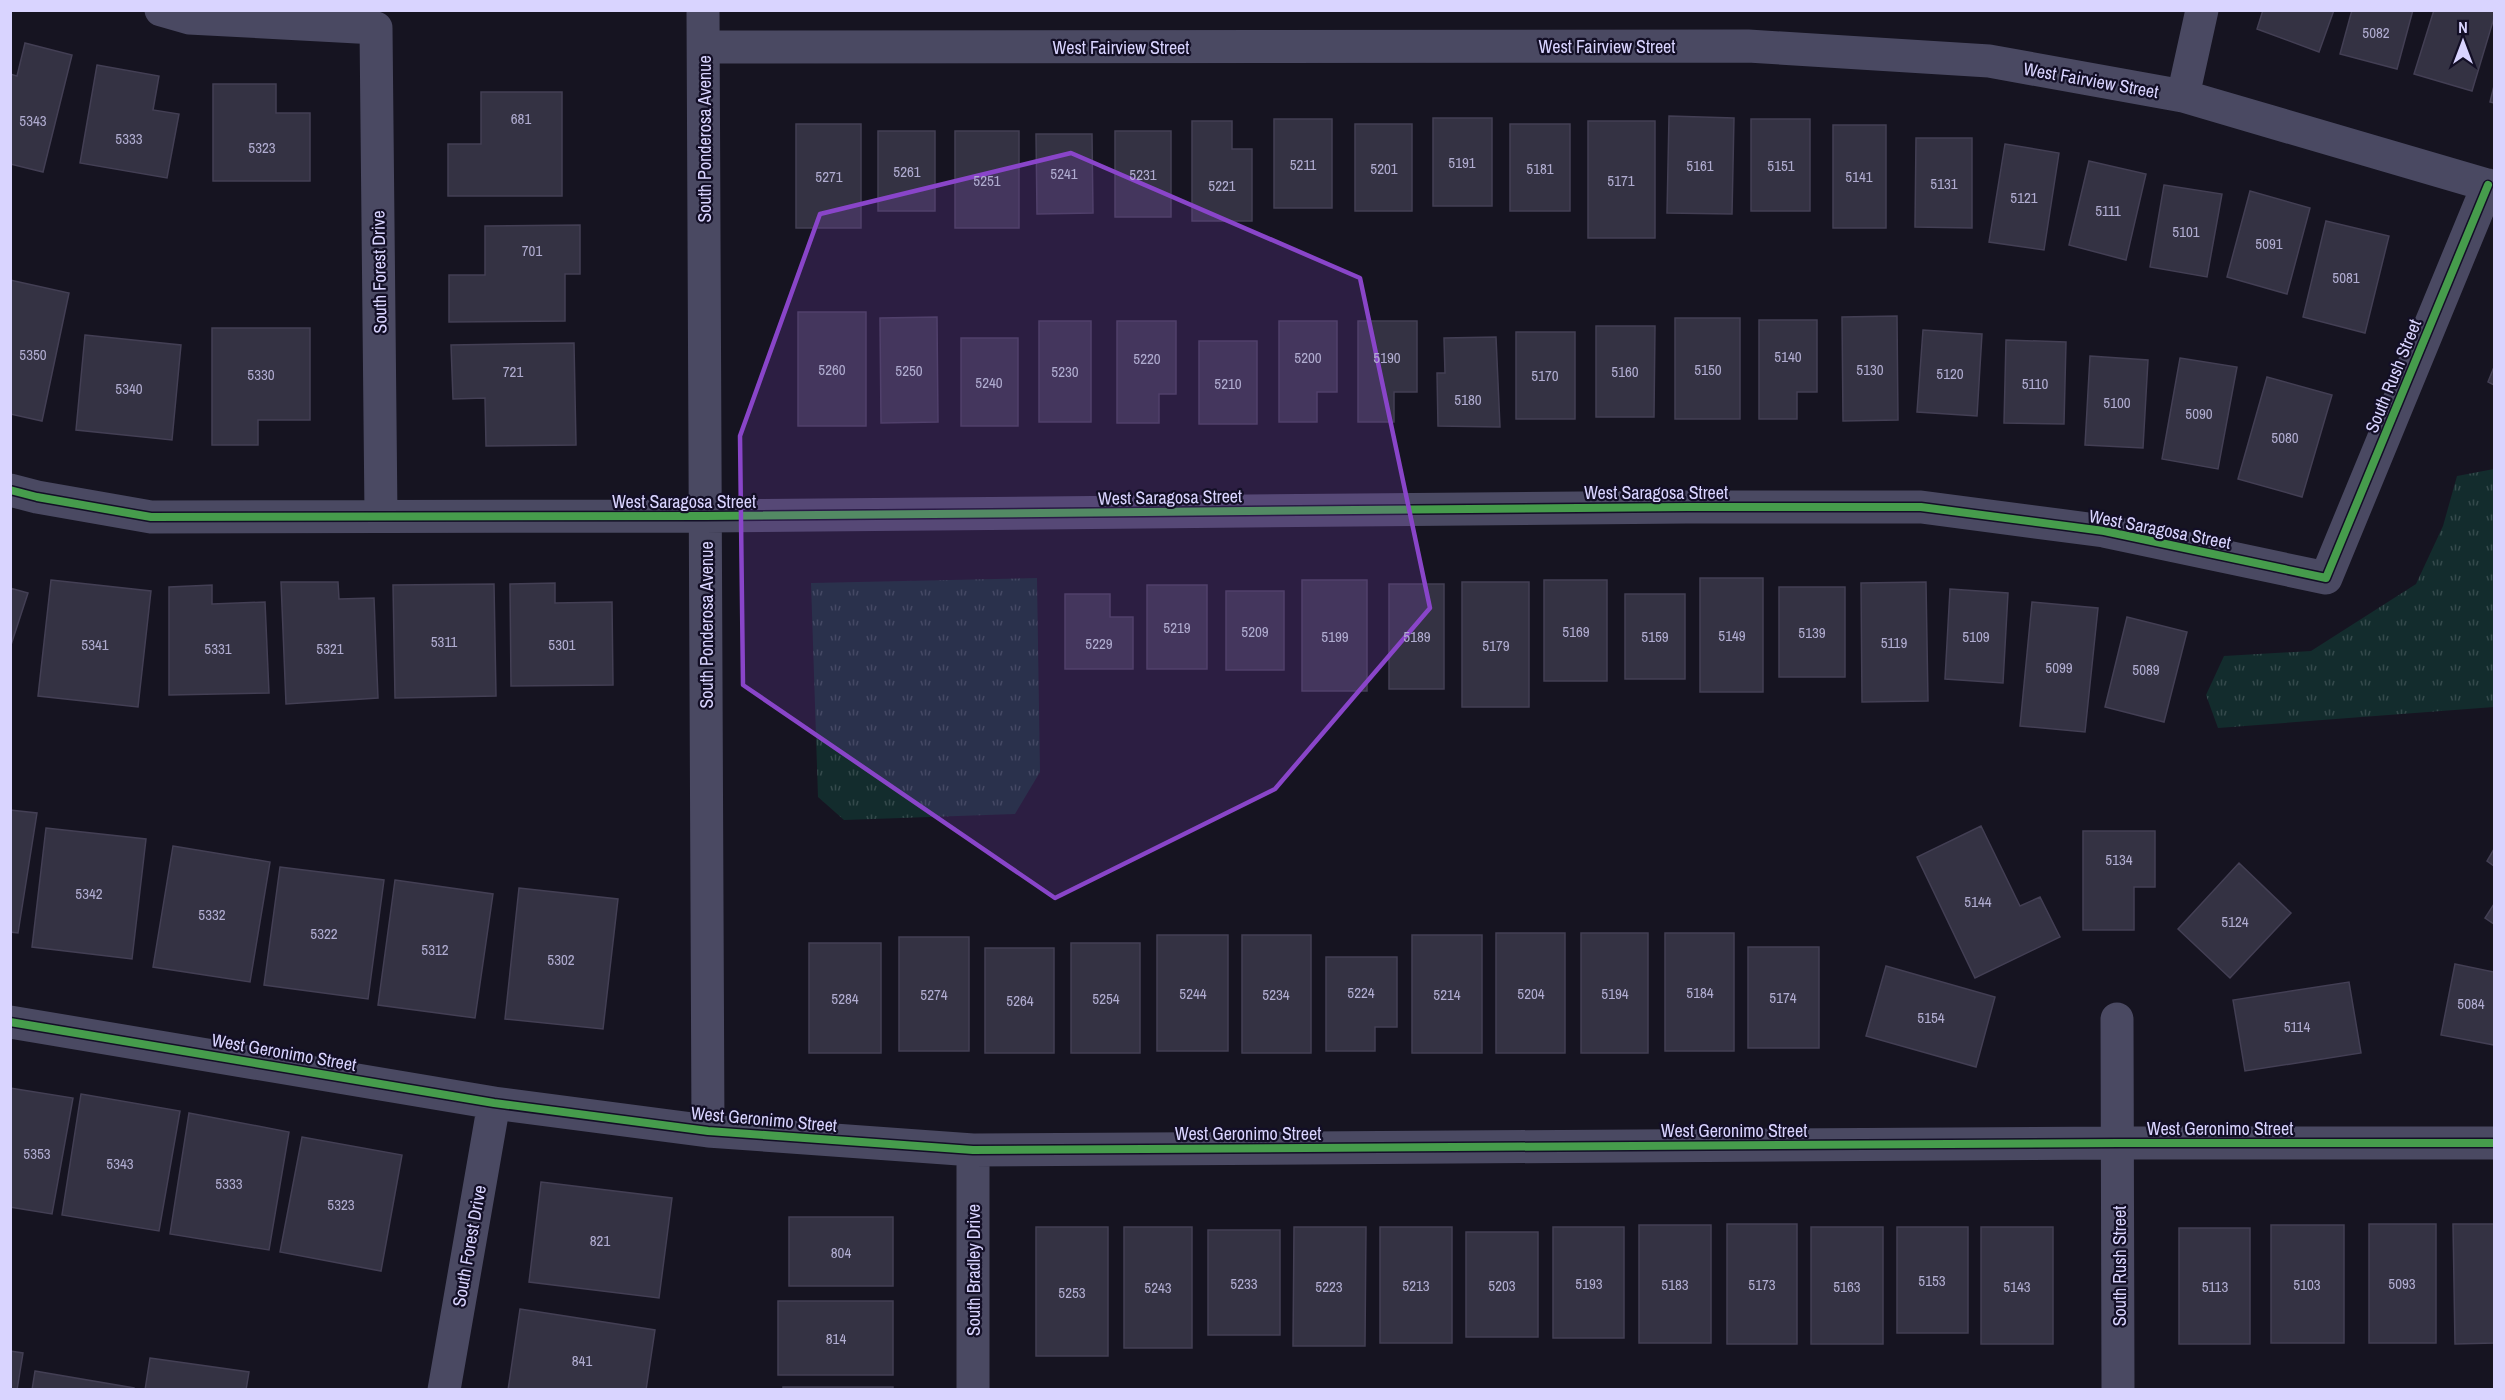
<svg xmlns="http://www.w3.org/2000/svg" width="2505" height="1400" font-family="'Archivo Narrow',sans-serif">
<style>
.park{fill:url(#park-tufts)}
.building{fill:#343243;stroke:#433f54;stroke-width:1.5}
.lines{fill:none;stroke-linecap:round;stroke-linejoin:round}
.street{stroke:#4a4962;stroke-width:33}
.cycleway-casing{stroke:#130f26;stroke-width:11}
.cycleway{stroke:#469c4c;stroke-width:8}
.marked{fill:#8945c9;fill-opacity:0.2;stroke:#8945c9;stroke-width:4.5;stroke-linejoin:round}
.labels{text-anchor:middle;dominant-baseline:central;stroke-width:4.5;stroke-linejoin:round;paint-order:stroke}
.number-label{font-size:15px;fill:#b0acd0}
.street-label{font-size:18px;fill:#d9d4ff;stroke:#130f26}
</style>
<defs>
<pattern id="park-tufts" width="24" height="20" patternUnits="userSpaceOnUse" patternTransform="scale(1.5)"><rect width="24" height="20" fill="#132c2d"/><path d="M3 7l-1-3M5 7V3M7 7l1-3M15 17l-1-3M17 17v-4M19 17l1-3" fill="none" stroke="#354a4c"/></pattern>
</defs>
<rect width="100%" height="100%" fill="#161421"/>
<path class="park" d="M2494,469V707L2218,728L2206,695L2224,656L2311,651L2416,584L2443,526L2457,476Z
M1037,578L1040,772L1015,814L844,820L818,797L811,583Z"/>
<path class="building" d="M2263,10H2334L2319,52L2257,29Z
M2352,10H2413L2397,69L2340,54Z
M2434,10H2494V18L2472,91L2414,74Z
M25,43L72,55L43,172L10,164V74L17,76Z
M97,65L159,76L153,110L179,114L167,178L80,163Z
M213,84H276V113H310V181H213Z
M2494,86V103L2490,102Z
M481,92H562V196H448V144H481Z
M1669,116L1734,118L1732,214L1667,213Z
M1433,118H1492V206H1433Z
M1274,119H1332V208H1274Z
M1751,119H1810V211H1751Z
M1192,121H1232V149H1252V221H1192Z
M1588,121H1655V238H1588Z
M796,124H861V228H796Z
M1355,124H1412V211H1355Z
M1510,124H1570V211H1510Z
M1833,125H1886V228H1833Z
M878,131H935V211H878Z
M955,131H1019V228H955Z
M1115,131H1171V217H1115Z
M1036,134H1092L1093,213L1037,214Z
M1916,138H1972V228L1915,227Z
M2005,144L2059,153L2044,250L1989,242Z
M2089,161L2146,174L2126,260L2069,245Z
M2164,185L2222,194L2207,277L2150,267Z
M2250,191L2310,208L2287,294L2227,277Z
M2326,221L2389,236L2365,333L2303,317Z
M580,225V274H565V321L449,322V275H485V226Z
M10,280L69,293L42,421L10,414Z
M798,312H866V426H798Z
M1897,316L1898,420L1843,421L1842,317Z
M937,317L938,422L881,423L880,318Z
M1675,318H1740V419H1675Z
M1759,320H1817V392H1797V419H1759Z
M1039,321H1091V422H1039Z
M1117,321H1176V394H1159V423H1117Z
M1279,321H1337V392H1317V422H1279Z
M1358,321H1417V392H1394V422H1358Z
M1596,326H1655L1654,417H1596Z
M212,328H310V420H258V445H212Z
M1923,330L1982,334L1977,416L1917,412Z
M1516,332H1575V419H1516Z
M85,335L181,345L172,440L76,430Z
M1496,337L1500,427L1438,426L1437,373H1445L1444,338Z
M961,338H1018V426H961Z
M2006,340L2066,342L2064,424L2004,423Z
M1199,341H1257V424H1199Z
M574,343L576,445L486,446L485,398L453,399L451,345Z
M2090,356L2148,360L2143,448L2085,445Z
M2180,358L2237,367L2218,469L2162,459Z
M2494,367V385L2488,382Z
M2267,377L2332,395L2302,497L2238,479Z
M1700,578H1763V692H1700Z
M51,580L151,591L138,707L38,696Z
M1302,580H1367V691H1302Z
M1544,580H1607V681H1544Z
M281,582H338L339,599L374,598L378,698L286,704Z
M1462,582H1529V707H1462Z
M1926,582L1928,701L1862,702L1861,583Z
M555,583V603L612,602L613,685L511,686L510,584Z
M494,584L496,696L395,698L393,585Z
M1389,584H1444V689H1389Z
M212,585V604L265,602L269,693L169,695V587Z
M1147,585H1207V669H1147Z
M1779,587H1845V677H1779Z
M10,588L28,593L10,648Z
M1950,589L2008,593L2003,683L1945,679Z
M1226,591H1284V670H1226Z
M1065,594H1110V617H1133V669H1065Z
M1625,594H1685V679H1625Z
M2032,602L2098,608L2085,732L2020,726Z
M2127,617L2187,632L2164,722L2105,707Z
M10,810L37,813L18,933L10,932Z
M1981,826L2020,906L2040,897L2060,937L1975,978L1917,857Z
M46,828L146,839L132,959L32,947Z
M2083,831H2155V887H2134V930H2083Z
M173,846L270,862L250,982L153,967Z
M2494,849V866L2487,861Z
M2239,863L2291,913L2230,978L2178,929Z
M280,867L384,880L368,999L264,985Z
M395,880L493,894L475,1018L378,1005Z
M519,888L618,899L603,1029L505,1019Z
M2494,904V924L2485,918Z
M1496,933H1565V1053H1496Z
M1581,933H1648V1053H1581Z
M1665,933H1734V1051H1665Z
M1157,935H1228V1051H1157Z
M1242,935H1311V1053H1242Z
M1412,935H1482V1053H1412Z
M899,937H969V1051H899Z
M809,943H881V1053H809Z
M1071,943H1140V1053H1071Z
M1748,947H1819V1048H1748Z
M985,948H1054V1053H985Z
M1326,957H1397V1027H1375V1051H1326Z
M2455,964L2494,972V1045L2441,1035Z
M1886,966L1995,997L1976,1067L1866,1036Z
M2349,982L2361,1053L2245,1071L2233,1000Z
M10,1088L73,1098L52,1214L10,1207Z
M81,1094L180,1111L159,1231L62,1215Z
M189,1113L289,1132L269,1250L170,1234Z
M302,1137L402,1155L381,1271L280,1252Z
M541,1182L672,1198L659,1298L529,1282Z
M789,1217H893V1286H789Z
M1727,1224H1797V1344H1727Z
M2369,1224H2436V1343H2369Z
M2453,1224H2494V1343L2455,1344Z
M1639,1225H1711V1343H1639Z
M2271,1225H2344V1343H2271Z
M1036,1227H1108V1356H1036Z
M1124,1227H1192V1348H1124Z
M1294,1227H1366L1365,1346H1293Z
M1380,1227H1452V1343H1380Z
M1553,1227H1624V1338H1553Z
M1811,1227H1883V1344H1811Z
M1897,1227H1968V1333H1897Z
M1981,1227H2053V1344H1981Z
M2179,1228H2250V1344H2179Z
M1208,1230H1280V1335H1208Z
M1466,1232H1538V1337H1466Z
M778,1301H893V1375H778Z
M520,1309L655,1330L646,1390H508Z
M10,1351L23,1353L17,1390H10Z
M150,1358L249,1372L246,1390H145Z
M35,1371L134,1388V1390H32Z
M783,1387H893V1390H783Z"/>
<g class="lines">
<path class="street" d="M161,10L189,18L376,28L381,516
M703,10L708,1131
M704,47L1748,46L1989,61L2183,96L2494,187
M2183,96L2202,10
M10,490L37,497L151,517L705,516L1687,507H1921L2104,531L2326,578L2488,185
M2117,1019L2118,1390
M10,1022L494,1103L708,1131L973,1150L2119,1143H2494
M973,1150V1390
M444,1390L494,1103"/>
<defs>
<path id="cycleway" d="M10,490L37,497L151,517L705,516L1687,507H1921L2104,531L2326,578L2488,185
M10,1022L494,1103L708,1131L973,1150L2119,1143H2494"/>
</defs>
<use href="#cycleway" class="cycleway-casing"/>
<use href="#cycleway" class="cycleway"/>
</g>
<path class="marked" d="M1071,153L1360,278L1430,608L1275,789L1055,898L743,685L740,436L820,214Z"/>
<g class="labels">
<g class="number-label">
<text x="2376" y="32">5082</text>
<text x="521" y="118">681</text>
<text x="33" y="120">5343</text>
<text x="129" y="138">5333</text>
<text x="262" y="147">5323</text>
<text x="1462" y="162">5191</text>
<text x="1303" y="164">5211</text>
<text x="1700" y="165">5161</text>
<text x="1781" y="165">5151</text>
<text x="1384" y="168">5201</text>
<text x="1540" y="168">5181</text>
<text x="907" y="171">5261</text>
<text x="1064" y="173">5241</text>
<text x="1143" y="174">5231</text>
<text x="829" y="176">5271</text>
<text x="1859" y="176">5141</text>
<text x="987" y="180">5251</text>
<text x="1621" y="180">5171</text>
<text x="1944" y="183">5131</text>
<text x="1222" y="185">5221</text>
<text x="2024" y="197">5121</text>
<text x="2108" y="210">5111</text>
<text x="2186" y="231">5101</text>
<text x="2269" y="243">5091</text>
<text x="532" y="250">701</text>
<text x="2346" y="277">5081</text>
<text x="33" y="354">5350</text>
<text x="1788" y="356">5140</text>
<text x="1308" y="357">5200</text>
<text x="1387" y="357">5190</text>
<text x="1147" y="358">5220</text>
<text x="832" y="369">5260</text>
<text x="1708" y="369">5150</text>
<text x="1870" y="369">5130</text>
<text x="909" y="370">5250</text>
<text x="513" y="371">721</text>
<text x="1065" y="371">5230</text>
<text x="1625" y="371">5160</text>
<text x="1950" y="373">5120</text>
<text x="261" y="374">5330</text>
<text x="1545" y="375">5170</text>
<text x="989" y="382">5240</text>
<text x="1228" y="383">5210</text>
<text x="2035" y="383">5110</text>
<text x="129" y="388">5340</text>
<text x="1468" y="399">5180</text>
<text x="2117" y="402">5100</text>
<text x="2199" y="413">5090</text>
<text x="2285" y="437">5080</text>
<text x="1177" y="627">5219</text>
<text x="1255" y="631">5209</text>
<text x="1576" y="631">5169</text>
<text x="1812" y="632">5139</text>
<text x="1732" y="635">5149</text>
<text x="1335" y="636">5199</text>
<text x="1417" y="636">5189</text>
<text x="1655" y="636">5159</text>
<text x="1976" y="636">5109</text>
<text x="444" y="641">5311</text>
<text x="1894" y="642">5119</text>
<text x="1099" y="643">5229</text>
<text x="95" y="644">5341</text>
<text x="562" y="644">5301</text>
<text x="1496" y="645">5179</text>
<text x="218" y="648">5331</text>
<text x="330" y="648">5321</text>
<text x="2059" y="667">5099</text>
<text x="2146" y="669">5089</text>
<text x="2119" y="859">5134</text>
<text x="89" y="893">5342</text>
<text x="1978" y="901">5144</text>
<text x="212" y="914">5332</text>
<text x="2235" y="921">5124</text>
<text x="324" y="933">5322</text>
<text x="435" y="949">5312</text>
<text x="561" y="959">5302</text>
<text x="1361" y="992">5224</text>
<text x="1700" y="992">5184</text>
<text x="1193" y="993">5244</text>
<text x="1531" y="993">5204</text>
<text x="1615" y="993">5194</text>
<text x="934" y="994">5274</text>
<text x="1276" y="994">5234</text>
<text x="1447" y="994">5214</text>
<text x="1783" y="997">5174</text>
<text x="845" y="998">5284</text>
<text x="1106" y="998">5254</text>
<text x="1020" y="1000">5264</text>
<text x="2471" y="1003">5084</text>
<text x="1931" y="1017">5154</text>
<text x="2297" y="1026">5114</text>
<text x="37" y="1153">5353</text>
<text x="120" y="1163">5343</text>
<text x="229" y="1183">5333</text>
<text x="341" y="1204">5323</text>
<text x="600" y="1240">821</text>
<text x="841" y="1252">804</text>
<text x="1932" y="1280">5153</text>
<text x="1244" y="1283">5233</text>
<text x="1589" y="1283">5193</text>
<text x="2402" y="1283">5093</text>
<text x="1675" y="1284">5183</text>
<text x="1762" y="1284">5173</text>
<text x="2307" y="1284">5103</text>
<text x="1416" y="1285">5213</text>
<text x="1502" y="1285">5203</text>
<text x="1329" y="1286">5223</text>
<text x="1847" y="1286">5163</text>
<text x="2017" y="1286">5143</text>
<text x="2215" y="1286">5113</text>
<text x="1158" y="1287">5243</text>
<text x="1072" y="1292">5253</text>
<text x="836" y="1338">814</text>
<text x="582" y="1360">841</text>
</g>
<g class="street-label">
<text x="1607" y="46">West Fairview Street</text>
<text x="1121" y="47">West Fairview Street</text>
<text transform="translate(2091 80) rotate(10)">West Fairview Street</text>
<text transform="translate(704 139) rotate(-90)">South Ponderosa Avenue</text>
<text transform="translate(379 272) rotate(-91)">South Forest Drive</text>
<text transform="translate(2393 376) rotate(-68)">South Rush Street</text>
<text x="1656" y="492">West Saragosa Street</text>
<text transform="translate(1170 497) rotate(-1)">West Saragosa Street</text>
<text x="684" y="501">West Saragosa Street</text>
<text transform="translate(2160 529) rotate(11)">West Saragosa Street</text>
<text transform="translate(706 625) rotate(-90)">South Ponderosa Avenue</text>
<text transform="translate(284 1052) rotate(10)">West Geronimo Street</text>
<text transform="translate(764 1119) rotate(5)">West Geronimo Street</text>
<text x="2220" y="1128">West Geronimo Street</text>
<text x="1734" y="1130">West Geronimo Street</text>
<text x="1248" y="1133">West Geronimo Street</text>
<text transform="translate(469 1246) rotate(-80)">South Forest Drive</text>
<text transform="translate(2119 1266) rotate(-90)">South Rush Street</text>
<text transform="translate(973 1270) rotate(-90)">South Bradley Drive</text>
</g>
</g>
<rect width="2505" height="1400" fill="none" stroke="#d9d4ff" stroke-width="24"/>
<g transform="translate(2463 42)" stroke="#130f26" stroke-width="4.5" paint-order="stroke">
<path d="M0-4.5L10 22L0 15L-10 22Z" fill="#d9d4ff"/>
<text y="-9" font-size="16" font-weight="bold" text-anchor="middle" fill="#d9d4ff">N</text>
</g>
</svg>
